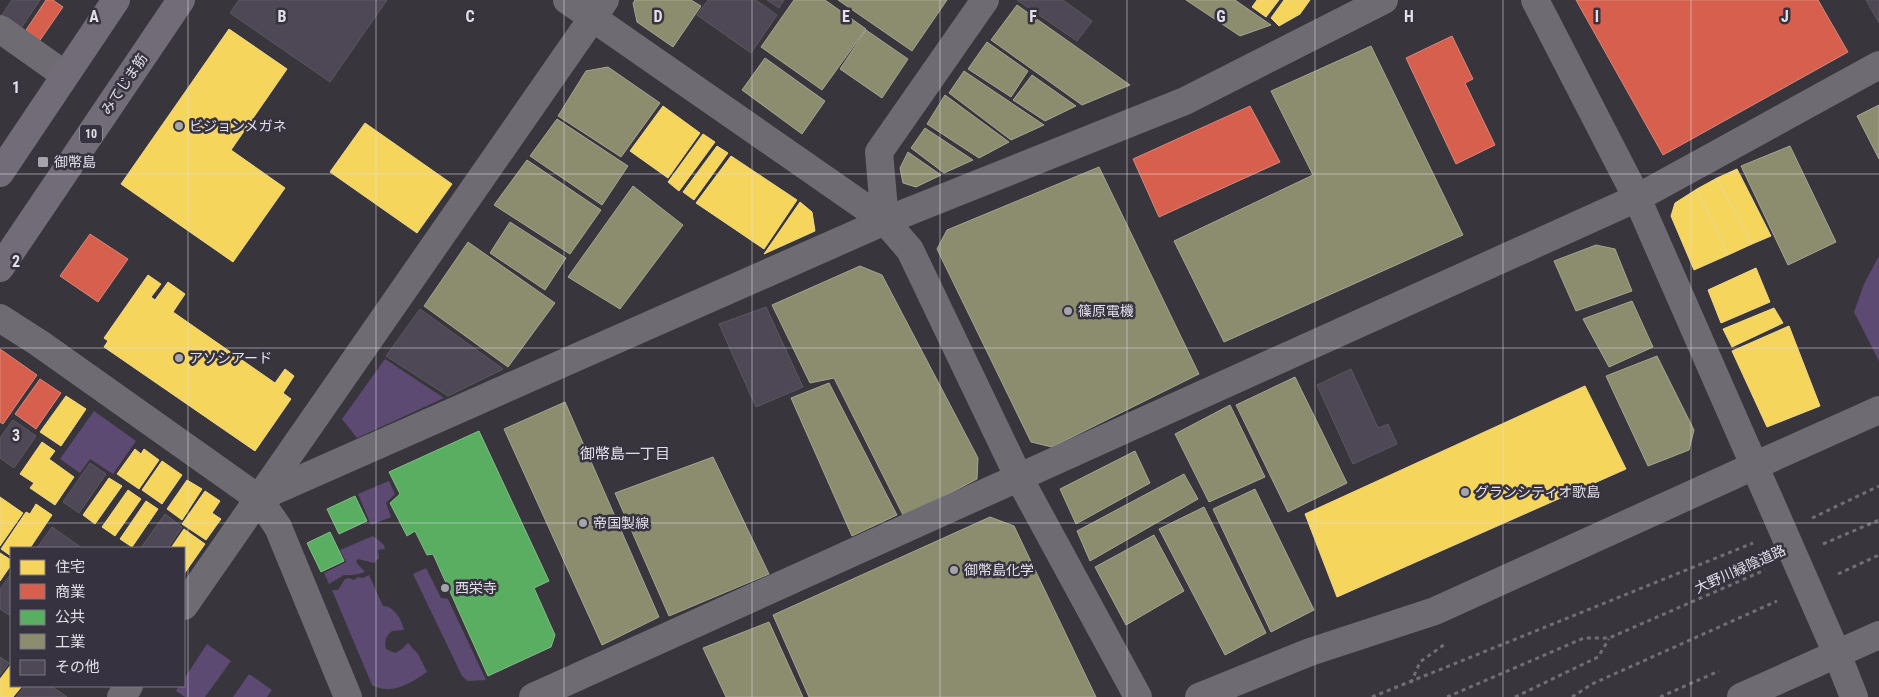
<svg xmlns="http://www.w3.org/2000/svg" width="1879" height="697" font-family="'Roboto Condensed','Noto Sans JP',sans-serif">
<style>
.green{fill:#5c4a73}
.homes{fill:#f6d55c;stroke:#f0d886}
.shops{fill:#d6604d;stroke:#da867b}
.public{fill:#5aae61;stroke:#83bd89}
.industry{fill:#8c8c6e;stroke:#a6a592}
.building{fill:#4e4756;stroke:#5b585d}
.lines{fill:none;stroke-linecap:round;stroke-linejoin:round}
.path{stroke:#716f74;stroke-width:3;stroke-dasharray:4 4;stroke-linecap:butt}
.minor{stroke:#6e6c72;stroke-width:28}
.tertiary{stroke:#6e6c72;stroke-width:28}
.primary{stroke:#716c78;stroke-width:28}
.grid{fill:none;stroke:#e2dfe7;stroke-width:1;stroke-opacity:0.55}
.poi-dot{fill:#a6a4ab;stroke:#37323f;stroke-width:2}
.labels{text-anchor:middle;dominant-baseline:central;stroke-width:5;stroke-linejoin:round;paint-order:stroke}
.shield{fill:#37323f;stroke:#afabb5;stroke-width:1}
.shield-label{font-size:12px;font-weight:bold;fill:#e2dfe7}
.street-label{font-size:14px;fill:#e2dfe7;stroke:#37323f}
.poi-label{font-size:14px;fill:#e2dfe7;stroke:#37323f;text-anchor:start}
.neighbourhood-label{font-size:15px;fill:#e2dfe7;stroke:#37323f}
.grid-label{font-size:16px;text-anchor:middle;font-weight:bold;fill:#e2dfe7;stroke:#37323f;stroke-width:5;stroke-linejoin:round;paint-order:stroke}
</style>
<rect width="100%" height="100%" fill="#38353c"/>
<path class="green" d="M1879,256V361L1854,312L1864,284Z
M385,359L444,398L357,438L342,419Z
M94,411L136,441L113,474L90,459L80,473L60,459Z
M389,481L395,494L386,503L391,517L371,525L358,494Z
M373,536L384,545L385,549L378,550L379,558L374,563L358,559L356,562L365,572C360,574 349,576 344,575L329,584L324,573L346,562L340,550Z
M426,568L441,598L448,599L486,680L468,681L462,676L413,574Z
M369,575L383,606C394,606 402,620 404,630L392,631C386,636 384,641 386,649L395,653L402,649L408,643L418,654L427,672C411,683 392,696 372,685L332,590H338L345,579L349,578L354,580L358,577L363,578Z
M207,644L231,661L205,697H185L176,691L179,686H184V679Z
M249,674L272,690L267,697H233Z"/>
<path class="homes" d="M1257,0H1279L1266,17L1252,7Z
M1284,0H1310L1300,14L1279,26L1271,18Z
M229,29L287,69L231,150L285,188L233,262L121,184Z
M663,106L700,133L668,178L630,151Z
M365,123L452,184L417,233L330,172Z
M703,134L715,142L679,191L668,182Z
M717,146L728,153L694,200L683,192Z
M731,156L797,200L764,249L696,203Z
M1737,169L1771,236L1752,244L1717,178Z
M1717,178L1752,244L1728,255L1697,189Z
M1697,189L1728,255L1694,270L1671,216L1675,203Z
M800,202L812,212L815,231L764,254Z
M1756,268L1770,302L1721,323L1708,290Z
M148,275L161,284L151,297L155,300L168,282L185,294L173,312L275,383L285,369L294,376L283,393L291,399L255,451L104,347L108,341L104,338Z
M1774,308L1783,323L1732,347L1723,329Z
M1789,326L1820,406L1767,427L1732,351Z
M1585,386L1626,469L1337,597L1305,514Z
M66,396L86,409L61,446L40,432Z
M42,442L55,451L49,459L74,477L55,505L30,488L34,483L20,474Z
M135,449L141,454L144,449L159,460L139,489L117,474Z
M162,461L182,475L162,504L142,490Z
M109,478L122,486L95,524L83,515Z
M187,480L202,489L182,520L167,509Z
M128,490L141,499L115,536L102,527Z
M205,491L220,501L212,513L221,519L206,540L182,524Z
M0,497L23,513L0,546Z
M146,501L158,509L132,547L120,539Z
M36,504L52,515L30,548H11V556L1,549L26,512L30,514Z
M184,529L205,544L184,574V548H171Z
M0,553L11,560V565L0,581Z
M10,666L11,667V686H22L13,697H0V679Z"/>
<path class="shops" d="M46,0H53L63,7L36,46L22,36Z
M1576,0H1818L1848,52L1663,155Z
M1452,36L1473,79L1465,83L1495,145L1456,164L1406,58Z
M1250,106L1280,162L1159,217L1133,159Z
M90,234L128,259L98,302L60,276Z
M0,349L37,375L3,424L0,422Z
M40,379L61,393L36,429L15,414Z"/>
<path class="public" d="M479,431L549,581L534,588L555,635L551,647L488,676L433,554L427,555L415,531L407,536L390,503L400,494L389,472Z
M355,496L367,521L339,534L327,509Z
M330,532L344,561L321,572L307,543Z"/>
<path class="industry" d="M635,0H691L701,6L673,47L637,22L633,3Z
M794,0H825L866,29L822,90L761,47Z
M838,0H947L912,51Z
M1186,0H1235L1271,25L1240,36Z
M1017,5L1130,85L1082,105L991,40Z
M866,30L908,59L882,98L840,69Z
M987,42L1028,71L1011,97L968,69Z
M1371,46L1463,235L1224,342L1174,241L1313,175L1271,91Z
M765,58L825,101L802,134L742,90Z
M608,67L660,103L621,157L558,116L586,71Z
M964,71L1044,125L1011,140L949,93Z
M1032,75L1076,106L1045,121L1013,100Z
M945,95L1009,142L979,158L927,124Z
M1879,105V159L1857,116Z
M557,119L628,166L602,205L530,156Z
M925,128L973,160L944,173L911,148Z
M1790,146L1836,242L1788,265L1741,166Z
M908,152L941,175L916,187L903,183L900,168Z
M527,160L601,210L570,254L494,205Z
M1099,167L1199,374L1052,447L1031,442L937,249L947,230Z
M633,186L683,225L620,309L568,277Z
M510,222L566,258L545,290L490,253Z
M468,242L555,303L508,367L424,306Z
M1596,245L1615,249L1632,291L1576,311L1554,261Z
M860,266L882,275L978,458L977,479L904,517L834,378L810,383L772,305Z
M1632,301L1653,347L1609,367L1583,319Z
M1657,356L1694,430L1689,450L1648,466L1606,376Z
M1295,377L1347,483L1288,512L1236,405Z
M829,383L897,515L852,536L791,398Z
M565,402L659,617L602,645L504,429Z
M1230,405L1265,477L1209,502L1175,434Z
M1135,451L1150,483L1076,524L1060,489Z
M713,457L769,574L669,616L615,493Z
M1184,474L1198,499L1090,561L1077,531Z
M1255,489L1314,610L1271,632L1213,509Z
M1204,507L1266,633L1225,655L1159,529Z
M990,517L1014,526L1096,697H809L773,615Z
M1154,535L1184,591L1126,625L1095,567Z
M769,622L803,697H726L703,648Z"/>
<path class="building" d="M12,0H40L19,31L0,18Z
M239,0H387L330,82L230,13Z
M708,0H756L777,15L751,53L697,15Z
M767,0H784L779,8Z
M1017,0H1063L1092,21L1077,41Z
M1866,0H1879V23Z
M766,307L803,387L756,407L719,324Z
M420,309L503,369L448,396L386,356Z
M1351,369L1378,428L1388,424L1397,444L1353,464L1317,385Z
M13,420L36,436L14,468L0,458V438Z
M90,463L106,474L79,513L63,502Z
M165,514L182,527L168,548H141Z
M52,527L82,548H37Z
M11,574V612L9,615L0,609V589Z
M0,657L9,663L0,675Z
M25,686H51L67,697H16Z"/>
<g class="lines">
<path class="path" d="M1812,518L1879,486
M1823,544L1879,520
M1838,574L1879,555
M1411,683L1420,662L1445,644
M1372,697L1753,543
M1447,697L1584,638H1609L1765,570
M1515,697L1598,657L1609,639
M1572,697L1592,684L1777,601
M1660,697L1719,671"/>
<path class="minor" d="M567,0L885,221L910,250L1018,476L1138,697
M0,29L65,75
M885,221L879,152L985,0
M0,318L39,343L258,498
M1754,466L1879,410
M184,606L605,0
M121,697L129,686
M533,697L1637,198L1879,65
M1741,697L1879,635"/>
<path class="tertiary" d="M1535,0L1637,198L1837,654L1854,697
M348,697L278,527L258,498L885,221L1185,101L1384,0
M1199,697L1310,652L1435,611L1754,466"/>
<path class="primary" d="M0,173L116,0
M0,268L181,0"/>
</g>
<path class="grid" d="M188,0V697M376,0V697M564,0V697M752,0V697M940,0V697M1127,0V697M1315,0V697M1503,0V697M1691,0V697M0,174H1879M0,348H1879M0,523H1879"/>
<g class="poi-dot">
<circle cx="179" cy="126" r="5"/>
<rect x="37" y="156" width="12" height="12" rx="2.5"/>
<circle cx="1068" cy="311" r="5"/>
<circle cx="179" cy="358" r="5"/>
<circle cx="1465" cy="492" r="5"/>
<circle cx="583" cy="523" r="5"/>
<circle cx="954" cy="570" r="5"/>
<circle cx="445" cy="588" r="5"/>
</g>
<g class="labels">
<rect class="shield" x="80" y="124.5" width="22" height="19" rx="4"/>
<g class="shield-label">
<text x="91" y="134">10</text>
</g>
<g class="street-label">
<text transform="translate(124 84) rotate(-56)">みてじま筋</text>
<text transform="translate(1740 569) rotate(-24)">大野川緑陰道路</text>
</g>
<g class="poi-label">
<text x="189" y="126">ビジョンメガネ</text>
<text x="54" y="162">御幣島</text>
<text x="1078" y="311">篠原電機</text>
<text x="189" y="358">アソシアード</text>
<text x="1475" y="492">グランシティオ歌島</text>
<text x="593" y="523">帝国製線</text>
<text x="964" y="570">御幣島化学</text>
<text x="455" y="588">西栄寺</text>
</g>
<g class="neighbourhood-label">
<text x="625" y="454">御幣島一丁目</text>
</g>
</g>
<g class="grid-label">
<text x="94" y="22">A</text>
<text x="282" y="22">B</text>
<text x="470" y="22">C</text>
<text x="658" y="22">D</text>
<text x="846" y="22">E</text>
<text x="1033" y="22">F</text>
<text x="1221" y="22">G</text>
<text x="1409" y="22">H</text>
<text x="1597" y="22">I</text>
<text x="1785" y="22">J</text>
<text x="16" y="93">1</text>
<text x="16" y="267">2</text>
<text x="16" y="441">3</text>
</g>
<rect x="10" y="547" width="175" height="140" fill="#37323f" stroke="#7b7782"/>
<rect x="20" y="560" width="25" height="15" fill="#f6d55c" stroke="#7b7782"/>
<text x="55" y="572" font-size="15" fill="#e2dfe7">住宅</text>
<rect x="20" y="584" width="25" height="15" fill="#d6604d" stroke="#7b7782"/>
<text x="55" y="597" font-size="15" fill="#e2dfe7">商業</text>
<rect x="20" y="610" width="25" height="15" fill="#5aae61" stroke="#7b7782"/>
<text x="55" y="622" font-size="15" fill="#e2dfe7">公共</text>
<rect x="20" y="634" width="25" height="15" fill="#8c8c6e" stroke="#7b7782"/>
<text x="55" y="647" font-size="15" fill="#e2dfe7">工業</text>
<rect x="20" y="660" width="25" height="15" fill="#4e4756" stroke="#7b7782"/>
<text x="55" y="672" font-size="15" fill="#e2dfe7">その他</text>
</svg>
